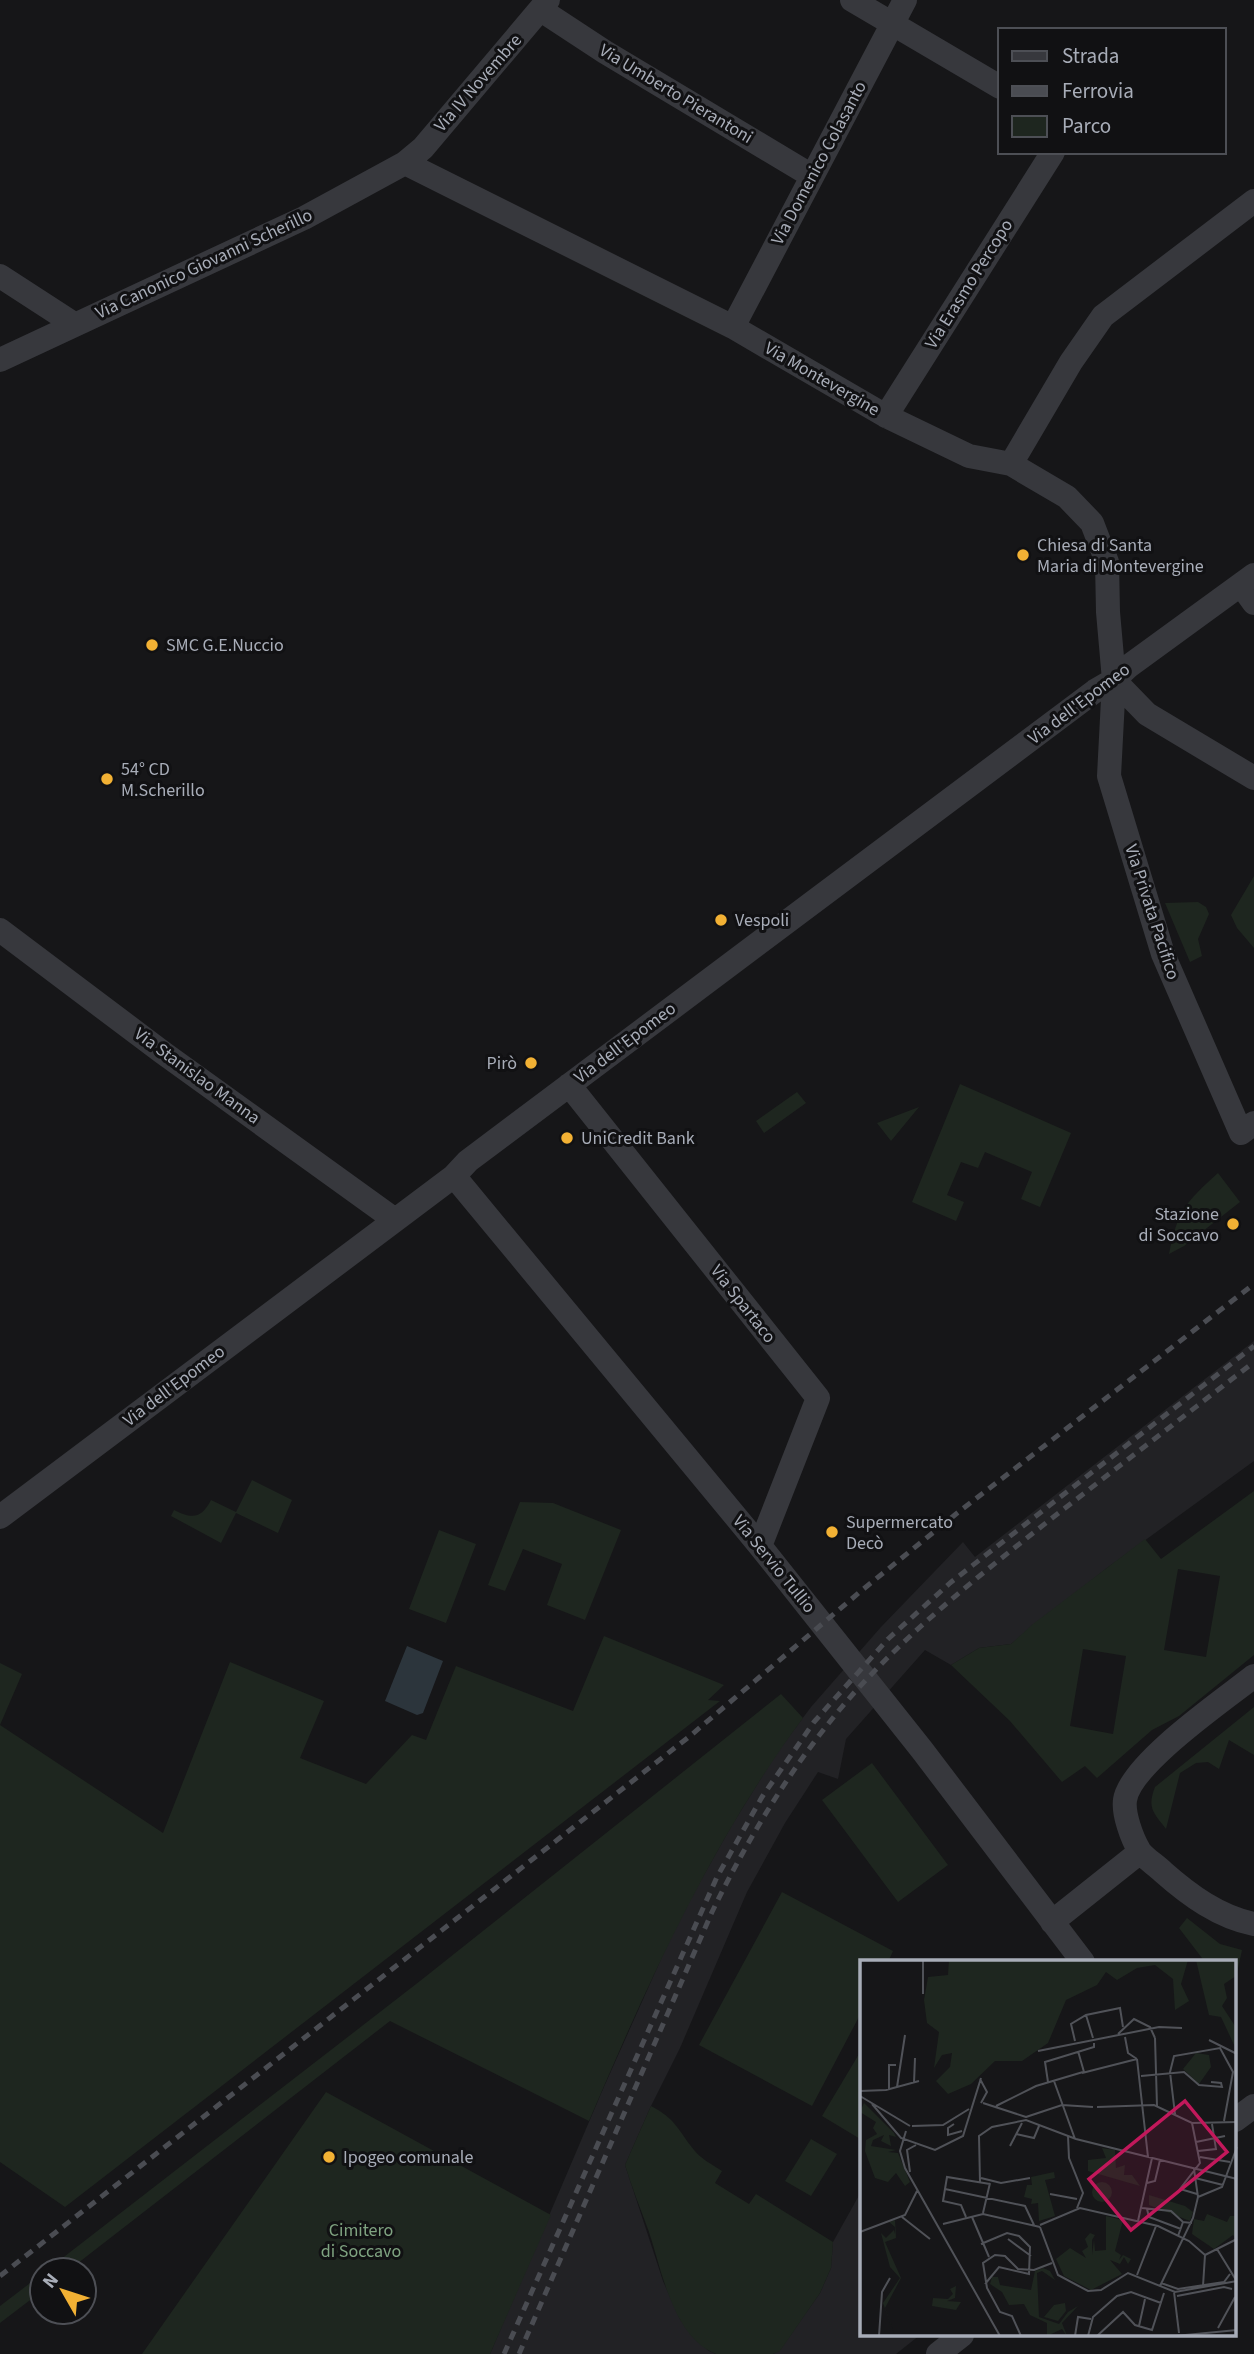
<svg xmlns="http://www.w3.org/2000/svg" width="1254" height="2354" font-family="'Source Sans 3',sans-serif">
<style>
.built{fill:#222225}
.green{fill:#1e261f;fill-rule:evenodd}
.water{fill:#2c353c}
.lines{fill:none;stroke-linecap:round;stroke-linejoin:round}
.minor{stroke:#37383d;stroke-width:24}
.rail{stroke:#4a4c52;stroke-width:5;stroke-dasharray:9 7;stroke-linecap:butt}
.poi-dot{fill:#f2b134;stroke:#111113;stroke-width:2.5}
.labels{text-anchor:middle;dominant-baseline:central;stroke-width:6;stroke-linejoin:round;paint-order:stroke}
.street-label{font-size:18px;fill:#a8adb8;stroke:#111113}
.poi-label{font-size:18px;fill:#a8adb8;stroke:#111113;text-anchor:start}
.park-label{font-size:18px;fill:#7fa381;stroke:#111113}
.inset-road{fill:none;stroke:#505258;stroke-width:2}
.view{fill:#c2185b;fill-opacity:0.15;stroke:#c2185b;stroke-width:3.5}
.inset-edge{fill:none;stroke:#a8adb8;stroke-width:3.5}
</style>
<rect width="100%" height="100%" fill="#161618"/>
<path class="built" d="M1254,1341V1461L1107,1568L1011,1644L979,1648L951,1665L925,1650L846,1739L838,1779L818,1772L785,1823L747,1892L680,2048L651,2106L625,2165L663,2281L680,2319L692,2336L709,2351L716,2354H490L603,2089L678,1921L732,1825L776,1754L811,1707L881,1627L963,1542L975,1557Z
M862,2190V2335H920L896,2354H773L780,2350L820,2293L831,2268L833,2242Z"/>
<path class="green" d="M1254,876V948L1237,928L1231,915Z
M1198,902L1206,907L1209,914L1198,939L1202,956L1190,962L1165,903Z
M960,1084L1071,1133L1040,1207L1021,1199L1032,1172L985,1152L978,1168L961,1162L947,1195L964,1202L956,1221L912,1202Z
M797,1092L806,1103L764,1133L756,1121Z
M919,1107L891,1141L877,1123Z
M1218,1173L1240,1202L1184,1246L1169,1254C1178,1210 1185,1203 1218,1173Z
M252,1480L292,1500L278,1533L236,1513L221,1543L171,1516L174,1510C192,1519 201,1519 211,1500L236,1512Z
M1254,1491V1655L1179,1716L1152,1730L1097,1778L1085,1766L1062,1782L1010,1721L951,1665L979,1648L1011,1644L1033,1624L1145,1539L1161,1559ZM1178,1569L1220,1576L1206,1657L1164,1650ZM1083,1649L1126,1656L1113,1734L1070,1726Z
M520,1502L553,1503L621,1530L585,1620L547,1605L562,1564L523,1549L505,1591L488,1585Z
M439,1530L476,1544L446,1623L409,1609Z
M604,1636L724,1685L708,1700L720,1701L65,2207L0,2162V1663L22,1674L0,1725L163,1833L230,1662L324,1701L300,1758L366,1784L412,1735L426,1740L456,1666L573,1711Z
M781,1694L803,1718C712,1841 649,1980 589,2121L390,2021L69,2270H47L420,1981Z
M1254,1707V1755L1229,1740L1219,1769L1208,1762L1196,1763L1180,1773L1166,1829C1153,1812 1147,1808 1155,1787Z
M872,1763L948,1865L898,1902L822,1800Z
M782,1892L893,1951L888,1962H862V2011L812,2106L699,2045Z
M1187,1918L1220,1944L1242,1950L1237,1973L1235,1975V1962H1205L1179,1928Z
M862,2049V2140L822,2116Z
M326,2092L551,2215L490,2354H142Z
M651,2106C676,2119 678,2130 694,2150C701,2159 713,2165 722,2171L715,2183L749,2204L756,2194L833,2242L831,2268L820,2293L780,2351L773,2354H716C673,2337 662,2271 649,2232C641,2210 632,2188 625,2165Z
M811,2139L837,2154L811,2196L785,2181Z
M42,2274V2291L0,2323V2306Z"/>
<path class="water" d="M407,1646L443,1661L423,1713L417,1715L385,1701Z"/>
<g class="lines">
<path class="minor" d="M852,0L1000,87
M541,10L605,52L812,176
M405,163L733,327L886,416L969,456L1011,464L1067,497L1092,523L1107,562L1108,612L1114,680L1109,776L1163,954L1241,1133L1254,1123
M0,276L74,324
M733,327L905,0
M0,360L304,218L405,163L423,148L548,0
M886,416L1053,152
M1011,464L1071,362L1103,316L1254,201
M1241,585L1254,603
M1114,680L1147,714L1254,778
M0,930L162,1052L395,1220
M569,1085L818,1398L760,1546
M454,1176L760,1546L922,1750L1083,1962
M0,1517L454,1176L468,1161L1095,691L1114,680L1129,666L1254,575
M1254,1676C1225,1699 1130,1764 1125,1800C1123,1814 1132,1838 1139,1850C1144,1858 1156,1865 1163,1872C1189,1895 1219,1917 1254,1924
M1052,1922L1140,1852
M1235,2120L1254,2106
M938,2354L962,2335"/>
<path class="rail" d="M0,2276L690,1736L861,1591L956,1514L1254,1284
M504,2354L717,1877L762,1797L814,1722L888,1639L950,1583L1254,1346
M519,2354L712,1912C750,1834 796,1759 853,1694C914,1626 985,1571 1056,1515C1122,1464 1188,1413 1254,1362"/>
</g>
<g class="poi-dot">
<circle cx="1023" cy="555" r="7"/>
<circle cx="152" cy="645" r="7"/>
<circle cx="107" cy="779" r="7"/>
<circle cx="721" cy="920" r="7"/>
<circle cx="531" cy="1063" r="7"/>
<circle cx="567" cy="1138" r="7"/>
<circle cx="1233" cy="1224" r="7"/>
<circle cx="832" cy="1532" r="7"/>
<circle cx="329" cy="2157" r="7"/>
</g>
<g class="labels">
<g class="street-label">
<text transform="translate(478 83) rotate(-49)">Via IV Novembre</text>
<text transform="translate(676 94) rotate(31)">Via Umberto Pierantoni</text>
<text transform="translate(819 163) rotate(-62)">Via Domenico Colasanto</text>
<text transform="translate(204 264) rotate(-25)">Via Canonico Giovanni Scherillo</text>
<text transform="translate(969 284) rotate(-58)">Via Erasmo Percopo</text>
<text transform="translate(822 379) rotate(30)">Via Montevergine</text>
<text transform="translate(1079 704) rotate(-37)">Via dell'Epomeo</text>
<text transform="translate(1152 912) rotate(72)">Via Privata Pacifico</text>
<text transform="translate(625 1043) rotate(-37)">Via dell'Epomeo</text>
<text transform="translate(197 1076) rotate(36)">Via Stanislao Manna</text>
<text transform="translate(743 1304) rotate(52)">Via Spartaco</text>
<text transform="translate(174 1386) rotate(-37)">Via dell'Epomeo</text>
<text transform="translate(774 1564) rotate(51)">Via Servio Tullio</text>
</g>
<g class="poi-label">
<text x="1037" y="545">Chiesa di Santa<tspan x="1037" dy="21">Maria di Montevergine</tspan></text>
<text x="166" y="645">SMC G.E.Nuccio</text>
<text x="121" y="769">54° CD<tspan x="121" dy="21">M.Scherillo</tspan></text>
<text x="735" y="920">Vespoli</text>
<text x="517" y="1063" text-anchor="end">Pirò</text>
<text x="581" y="1138">UniCredit Bank</text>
<text x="1219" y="1214" text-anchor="end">Stazione<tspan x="1219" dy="21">di Soccavo</tspan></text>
<text x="846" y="1522">Supermercato<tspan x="846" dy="21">Decò</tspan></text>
<text x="343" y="2157">Ipogeo comunale</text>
</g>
<g class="park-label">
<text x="361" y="2230">Cimitero<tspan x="361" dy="21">di Soccavo</tspan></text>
</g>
</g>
<g transform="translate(860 1960)">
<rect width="376" height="376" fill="#161618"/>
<path d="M89,0H328L321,24L329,41L315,50L313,19L295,5L277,8L257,20L246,12L237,25L206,40L188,83L162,101H135L111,124L88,134L76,121L90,107L92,93L82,95L74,108L79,72L67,63L64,40L68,17L88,15ZM336,0H376V16L364,24L367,38L362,46L375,66L376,89L361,57L349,55ZM336,93L349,95L351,107L339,124L323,109ZM4,143L34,173L36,177L29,175L31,186L21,181L24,175L13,180L11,186L36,190L28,192L38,193L50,222L45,226L36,213L28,222L15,218L5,191L6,180L17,174L13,168L16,162L0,152ZM242,188L255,190L256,208L265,205L264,215H272L280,226L228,211V200L246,198ZM194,212L195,218L185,220L195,256L179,261L178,243L171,244L172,239L164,237L167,225H172L171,217ZM232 232a10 10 0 1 1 20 0a10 10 0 1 1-20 0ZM289,235L325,246L333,252L330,261L289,245ZM347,254L367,262L370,256H376V278L373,275L354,289L332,274L334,259L344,261ZM246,256L263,260L255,291L261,295L259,300L263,295L271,299L268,304L264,297L260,304L250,300L262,314L231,330L204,316L196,299L210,288L226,298L222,291L228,287L225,279L230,273L235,275L232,280V295L234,280L235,291L246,290ZM35,260L36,278L25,282L41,318L25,348L35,376L23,343L40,318L30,307L21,273L26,278L34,270L35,274V267L29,262ZM183,308L190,311L195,320L182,311L177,313L179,357L199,364L208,352L218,346L202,363L207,376L202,369L187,376V363L170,355L164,344L149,345L142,332L130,324L132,317H138L140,325L171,330L175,311ZM96,326L95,338L87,341L101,342L96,350L72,346L73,338L88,339L93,334L90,329ZM205,343L206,351L198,361L184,357L194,345Z" fill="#1e261f"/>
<path class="inset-road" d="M63,34V0M226,55L233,78M258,74L274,59L290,67L295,78M265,77L268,93L277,99M295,78L297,146M349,80L377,94M215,81L211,64L226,55L260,48L263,67M178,91L299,67L322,68M218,91L224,112M277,99L288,197M222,113L277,99M281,116L324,112L339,125L362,127L361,123L351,122M120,119L127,132L121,143M194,121L215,179M188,122L185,102L234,87V83M54,123L55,98M37,127L45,75M29,129V105H36M0,131L26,130L59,121M0,136L50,166M123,143L166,157M12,144L41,178L75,190L103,176L121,118M136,146L176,126L223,112M237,147L294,145L332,163L377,162M315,154L310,112L314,96L360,88L373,112L364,161M166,157L202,145L233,147M332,163L340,203L320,229L337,234M94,164L88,168V175L102,171M52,166L83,165L109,149M46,171L40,191L45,208L140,376M156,174L174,178L179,166M208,176L209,198L223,233L217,248M336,182L365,176M150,186L162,163M338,191L356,189L352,164M340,197L370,202M50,212L47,190L56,185M121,218L141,223L170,218M335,218L363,225M120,222L119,176L132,167L166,160L216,179L377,219M287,223L295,221L300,200M85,229L165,246L174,265M190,234L217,239M338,237L362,227L377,187M282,248L311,251L323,262M287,249L289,257L321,269M123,253L130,223M42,257L70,279M106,257L101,245L83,241L87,217L130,224M112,257L129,297M278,261L292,198M83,264L123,254L180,267M180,265L220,248L298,266L329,281L345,295M180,267L198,315L228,331L241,330L268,313L315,332L377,321M0,272L45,255L57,231M318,276L323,262L332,263M148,279L171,296M121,284L147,273L159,276L170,287L169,314L139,307L125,324M357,289L376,320M345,295L377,279M277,315L296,266M301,323L318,329L364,322L370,314M300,326L333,258L338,237L334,209M343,326L345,295M314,332L319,373M317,336L364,327L372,329M279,366L285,339M358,368L375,337M19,376L22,332L30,318M161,376L152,356L140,352L127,328L123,303L135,295L145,296L158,309L174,310L192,303M215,376L218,357L231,359M228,376L233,357L257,336L271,332L301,343M237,376L263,352L275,365L292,370L304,333M315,376L377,370"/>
<path class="view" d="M325,141L367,192L271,270L229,219Z"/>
<rect width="376" height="376" class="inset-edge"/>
</g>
<rect x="998" y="28" width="228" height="126" fill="#111113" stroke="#4d4f55" stroke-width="2"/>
<rect x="1012" y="51" width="35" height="10" fill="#37383d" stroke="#4d4f55" stroke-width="2"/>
<text x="1062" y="63" font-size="21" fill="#a8adb8">Strada</text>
<rect x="1012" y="86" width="35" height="10" fill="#4a4c52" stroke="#4d4f55" stroke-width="2"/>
<text x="1062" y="98" font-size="21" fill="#a8adb8">Ferrovia</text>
<rect x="1012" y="116" width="35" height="21" fill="#1e261f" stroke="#4d4f55" stroke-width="2"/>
<text x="1062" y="133" font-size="21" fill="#a8adb8">Parco</text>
<g transform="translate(63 2291) rotate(309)"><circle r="33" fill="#111113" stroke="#4d4f55" stroke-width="2"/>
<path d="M0-5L12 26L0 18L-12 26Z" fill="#f2b134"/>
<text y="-10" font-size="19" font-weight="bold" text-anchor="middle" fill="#a8adb8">N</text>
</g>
</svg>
